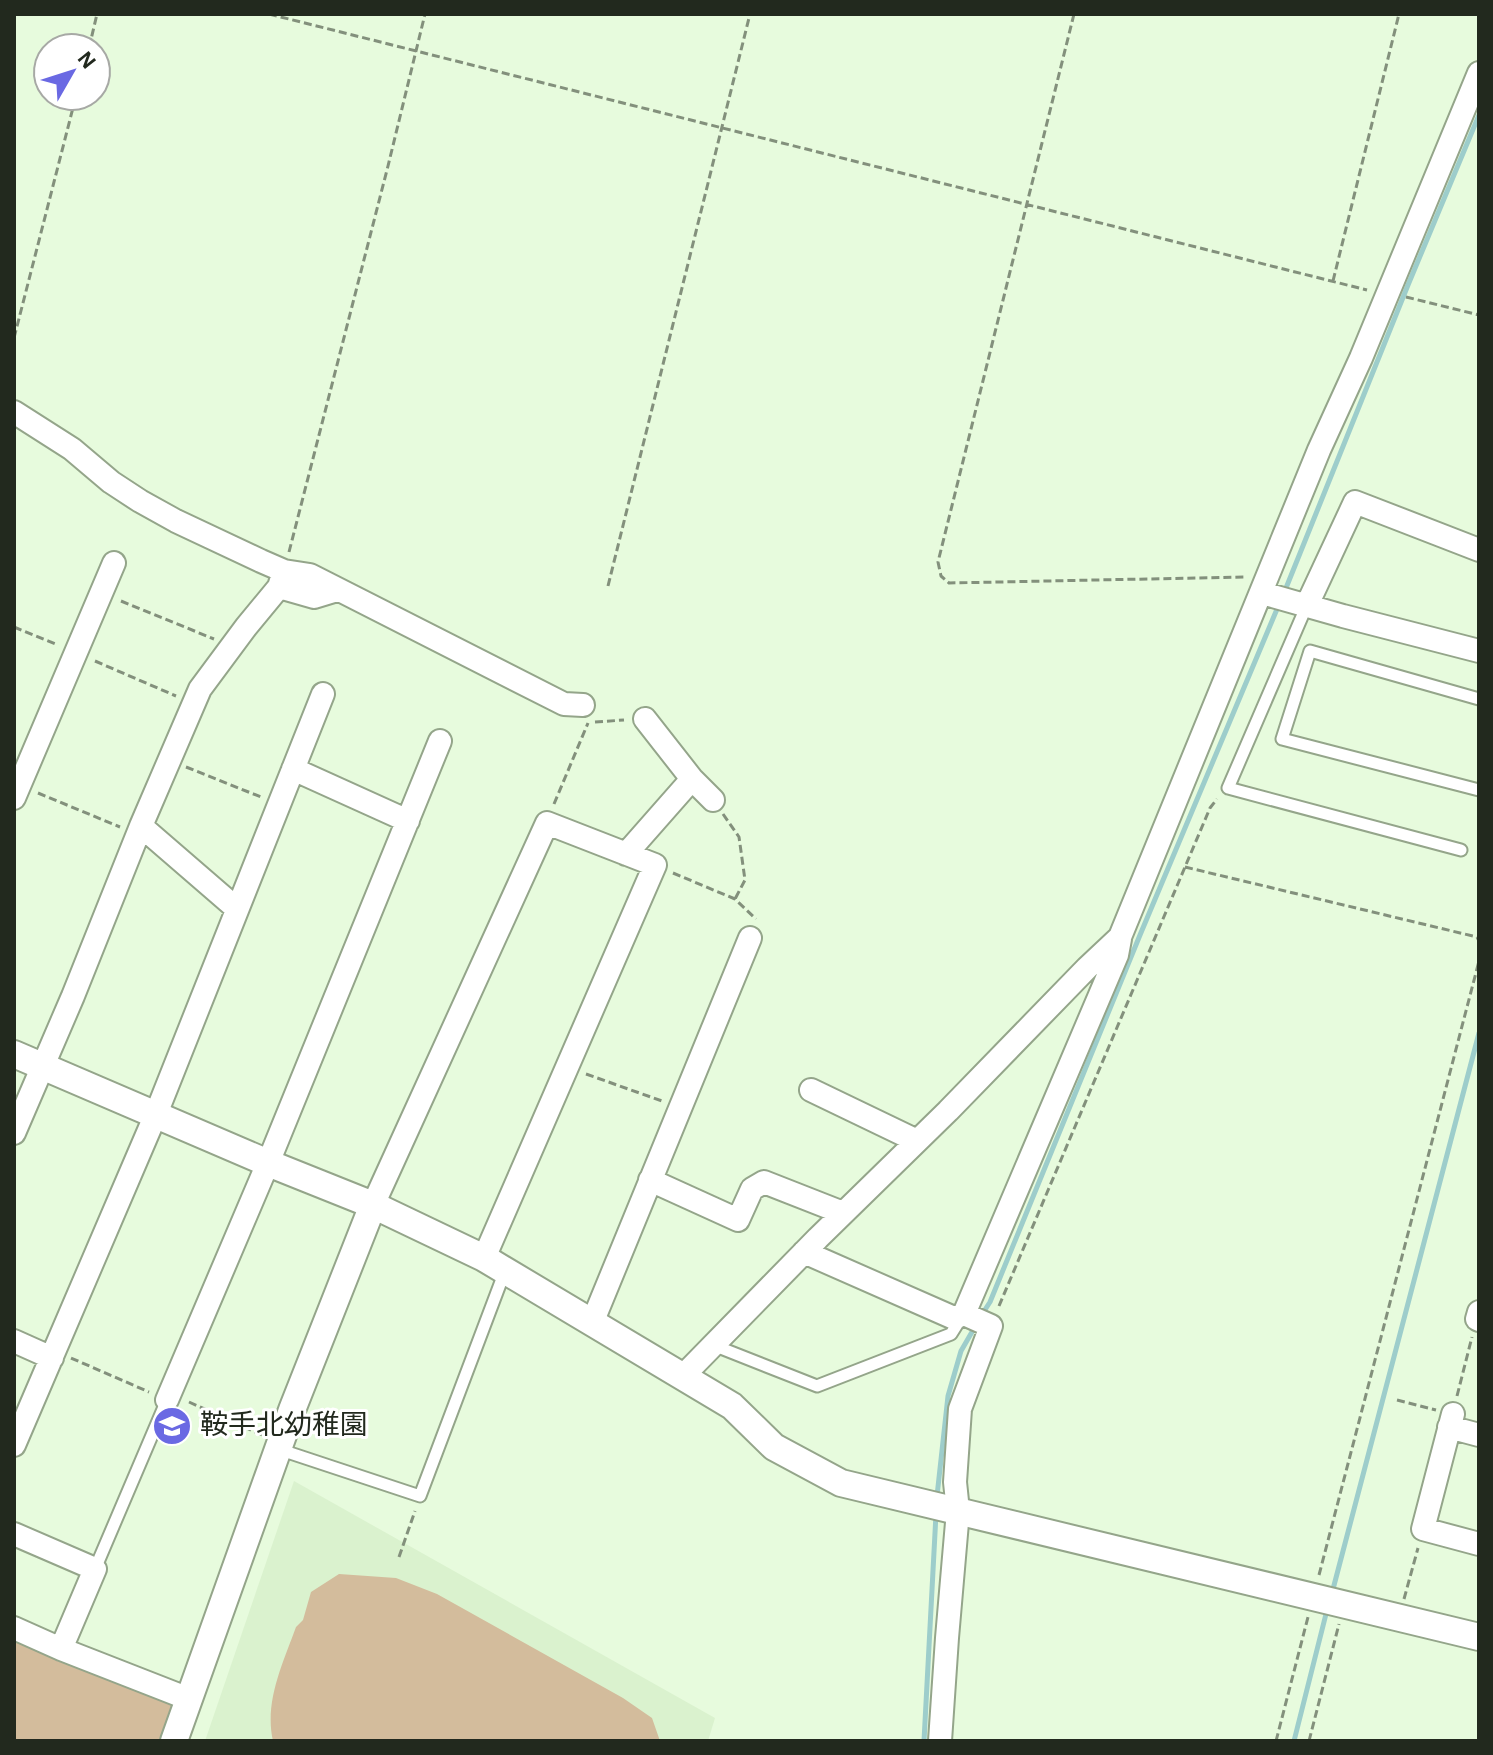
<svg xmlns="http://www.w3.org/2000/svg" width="1493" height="1755" font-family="'Alegreya Sans','Noto Sans JP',sans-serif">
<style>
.built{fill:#daf2ce}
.green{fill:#d3bc9c}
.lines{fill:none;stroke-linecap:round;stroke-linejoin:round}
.stream{stroke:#9dcdcb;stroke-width:5}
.service-casing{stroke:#94a58a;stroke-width:15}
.minor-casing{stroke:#94a58a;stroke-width:26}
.tertiary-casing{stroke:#94a58a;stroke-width:30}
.path{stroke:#83907c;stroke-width:3;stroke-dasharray:8 4;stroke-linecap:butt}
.service{stroke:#fff;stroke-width:11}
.minor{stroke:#fff;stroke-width:22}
.tertiary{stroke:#fff;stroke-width:26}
.labels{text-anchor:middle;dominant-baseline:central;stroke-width:6;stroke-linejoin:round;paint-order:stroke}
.poi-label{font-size:28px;fill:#22291e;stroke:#fff;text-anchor:start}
</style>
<rect width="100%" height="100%" fill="#e7fbdd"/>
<path class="built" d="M294,1481L715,1718L708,1741H205Z"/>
<path class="green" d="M339,1574L396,1578L437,1594L623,1698L652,1718L660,1741H273C264,1702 283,1663 296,1627L303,1620L311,1592Z
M14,1638L175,1704L160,1741H14Z"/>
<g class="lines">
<path class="stream" d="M1284,593L1408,285L1479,115
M981,1316L990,1302L1140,935L1280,602
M937,1496L948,1396L961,1351L976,1325
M1332,1593L1479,1033
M924,1741L936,1514
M1294,1741L1327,1610"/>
<defs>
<path id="service" d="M1307,605L1228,788L1461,850
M1479,699L1310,651L1282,739L1479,790
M713,1345L817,1386L951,1334L961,1318
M278,1449L420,1496L505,1271
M95,1569L167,1400"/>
<path id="minor" d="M14,412L72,449L111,482L140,501L176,521L261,561L284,571L310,575L564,704L583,705
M279,587L314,597L337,590
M1262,593L1343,616L1479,651
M1307,605L1355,502L1479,550
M645,719L692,779L713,800
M293,769L408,821
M14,798L114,563
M141,826L237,909
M626,854L692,779
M811,1090L917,1141
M14,1133L73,996L141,826L200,689L246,627L279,587L284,571
M650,1180L738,1220L752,1189L764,1182L843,1213
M373,1205L547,823L655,865L484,1258
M804,1252L954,1318L964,1314L991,1326L960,1409L955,1482L958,1511L947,1638L940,1741
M1479,1312L1477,1319L1479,1320
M964,1314L1117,955L1120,939
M592,1323L750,938
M14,1341L52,1358
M682,1377L818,1238L948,1111L1087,968L1120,937L1319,450L1361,358L1479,73
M167,1400L268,1163L440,741
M1453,1414L1423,1529L1479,1544
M1449,1427L1479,1435
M14,1445L156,1114L323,694
M14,1534L95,1569L61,1649
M14,1628L61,1649L189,1699"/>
<path id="tertiary" d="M14,1054L268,1163L373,1205L484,1258L732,1406L774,1447L841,1483L1479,1637
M174,1741L292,1410L373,1205"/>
</defs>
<use href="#service" class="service-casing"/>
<use href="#minor" class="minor-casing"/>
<use href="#tertiary" class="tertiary-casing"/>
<path class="path" d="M269,14L1367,290
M1074,14L938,562L941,576L949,583L1244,577
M89,48L97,14
M1333,281L1399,14
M1406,297L1479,315
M14,338L76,96
M289,552L388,166L425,14
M608,586L750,14
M121,601L214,639
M14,627L58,645
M95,661L176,696
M595,722L624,720
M186,767L261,797
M38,793L120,827
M554,804L588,723
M723,814L739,837L745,880L735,899
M1185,867L1477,937L1479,941
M673,873L735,899L756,919
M586,1074L662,1101
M999,1306L1210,808L1217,799
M71,1358L149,1392
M1457,1396L1472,1337
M1397,1400L1436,1410
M189,1402L262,1435
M399,1557L415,1511
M1319,1575L1479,961
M1404,1599L1418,1548
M1276,1741L1308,1617
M1309,1741L1339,1624"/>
<use href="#service" class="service"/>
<use href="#minor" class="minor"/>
<use href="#tertiary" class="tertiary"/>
</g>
<defs>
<symbol id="school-disc" viewBox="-11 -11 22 22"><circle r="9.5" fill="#6a69e3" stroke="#fff"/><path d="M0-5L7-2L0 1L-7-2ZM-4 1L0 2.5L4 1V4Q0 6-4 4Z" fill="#fff"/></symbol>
</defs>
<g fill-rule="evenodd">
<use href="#school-disc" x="150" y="1404" width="44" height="44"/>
</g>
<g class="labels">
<g class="poi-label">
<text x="200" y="1426">鞍手北幼稚園</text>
</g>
</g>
<rect width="1493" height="1755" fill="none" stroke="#22291e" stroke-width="32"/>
<g transform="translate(72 72) rotate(51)"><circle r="38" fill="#ffffff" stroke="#a7a9a5" stroke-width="2"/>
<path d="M0-6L14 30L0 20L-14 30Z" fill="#6a69e3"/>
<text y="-12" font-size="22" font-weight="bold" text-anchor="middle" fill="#22291e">N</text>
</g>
</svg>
